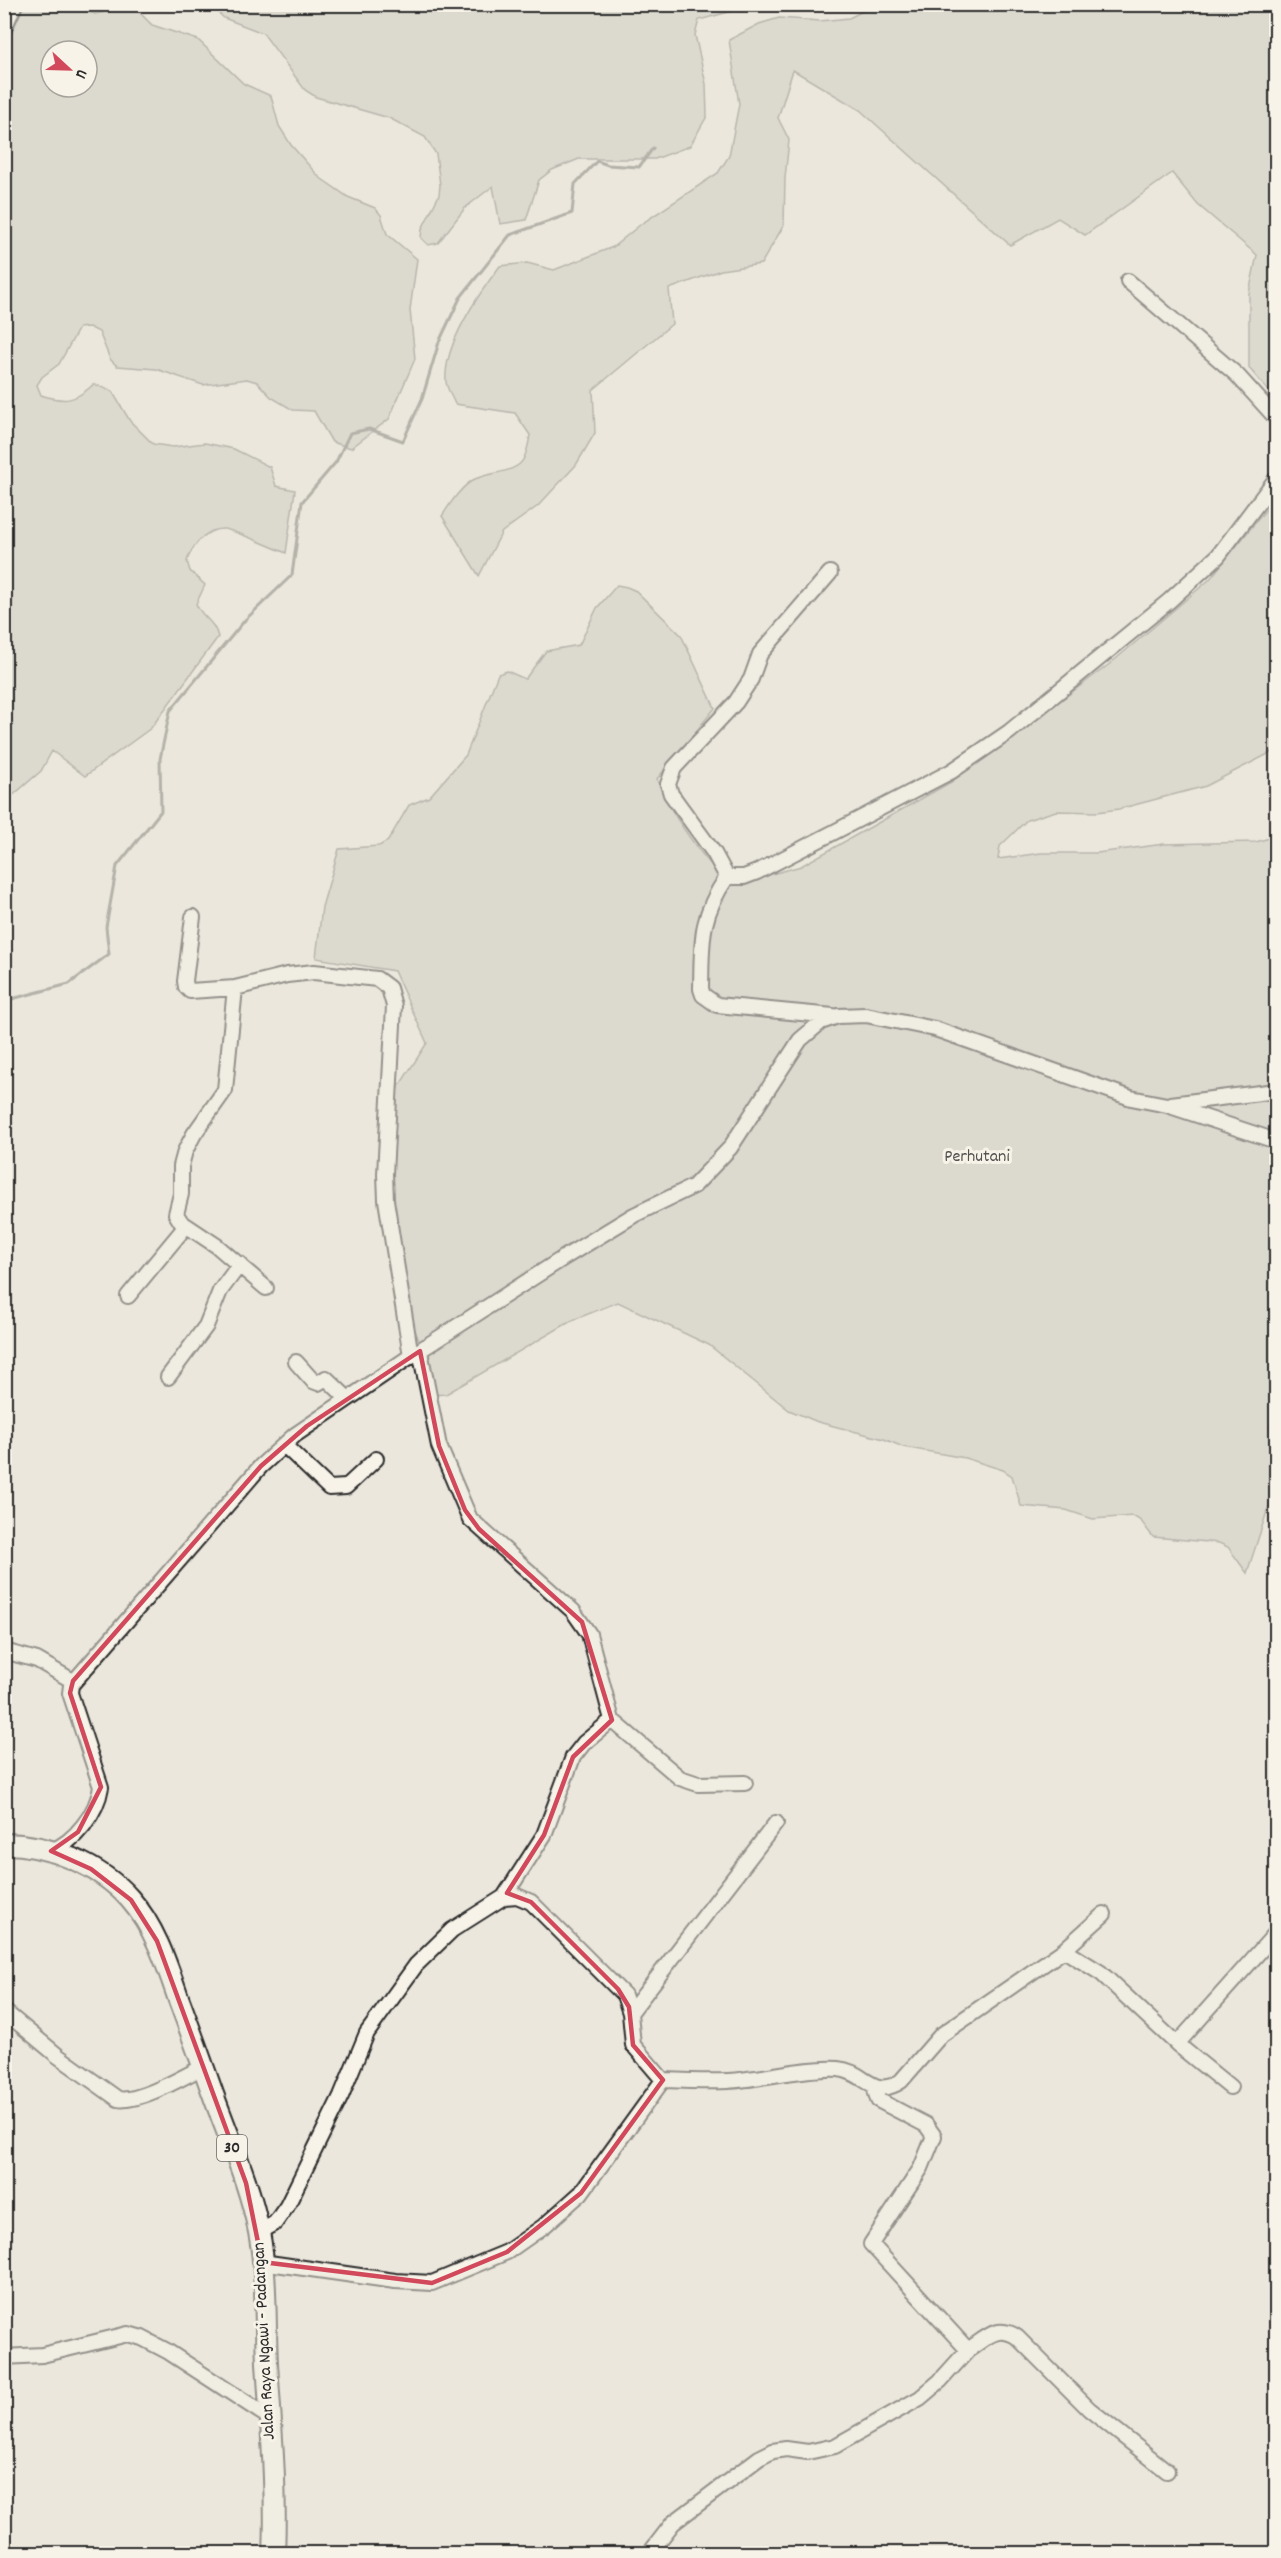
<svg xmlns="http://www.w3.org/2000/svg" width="1281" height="2558" font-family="Dekko,sans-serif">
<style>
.green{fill:#cbc8bf;stroke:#7b7a75;stroke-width:1.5;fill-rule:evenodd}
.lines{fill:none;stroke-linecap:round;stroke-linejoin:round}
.stream{stroke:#72716c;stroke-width:3}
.minor-casing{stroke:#2b2b2b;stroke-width:18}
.highway-casing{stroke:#2b2b2b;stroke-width:24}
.minor{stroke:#f7f3e8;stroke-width:14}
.highway{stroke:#f7f3e8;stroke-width:20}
.marked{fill:none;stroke:#d1495b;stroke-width:4.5;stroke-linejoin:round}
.labels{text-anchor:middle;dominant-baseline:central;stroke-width:6;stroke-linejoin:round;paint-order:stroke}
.shield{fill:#f7f3e8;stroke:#686764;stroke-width:1.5}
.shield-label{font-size:16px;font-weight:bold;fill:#2b2b2b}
.park-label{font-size:18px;fill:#535250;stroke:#f7f3e8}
.street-label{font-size:18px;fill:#2b2b2b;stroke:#f7f3e8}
</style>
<rect width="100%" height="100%" fill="#ebe7dd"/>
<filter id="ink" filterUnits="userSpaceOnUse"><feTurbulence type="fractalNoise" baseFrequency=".0167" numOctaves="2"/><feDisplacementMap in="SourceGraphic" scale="12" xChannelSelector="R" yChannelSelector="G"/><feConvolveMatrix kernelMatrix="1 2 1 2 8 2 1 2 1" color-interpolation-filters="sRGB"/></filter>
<g filter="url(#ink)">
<path class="green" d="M877,4L1276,5V400L1249,368V293L1257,255L1198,205L1172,173L1085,235L1058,218L1010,245L860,110L793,70L778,118L789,140L785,178L784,225L761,264L721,270L669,289L672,324L593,390L595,433L576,465L538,506L502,532L479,576L442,516C450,504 460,488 473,480C487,472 517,474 524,458C527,451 529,442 530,435L515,413L455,404C452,397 447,389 446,382C443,345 478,295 500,266L527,263L554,270L613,247L641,224L718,173L729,156L739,104L729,40L759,24L779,18L820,21L849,18Z
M24,5H67L95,14L128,8L138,11L152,25L198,40L244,84L271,96L279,126L291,145L319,177L348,197L375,208L381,215L387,234L417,259L410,310L415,359L389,419L351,448L332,442L314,411L293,410L271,397L257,382L247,379L203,385L156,369L117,366L110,359L99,332L89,327L79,328L59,364L42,377L37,385L41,395C66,403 75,401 94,384L112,391L130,421L153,444L173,447L205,443L234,449L270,467L276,486L295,490L286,553C274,548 234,530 224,529C206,528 192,546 187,561L190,571L205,585L196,604C203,619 214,620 218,637L151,728L85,776L52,751L41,771L5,802L4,50ZM51,51H87V87H51Z
M210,5H755L699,20L695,35L706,84L707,116L690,146L655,159H579L552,170L539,180L526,220L500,224L493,186L465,208L438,243L428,245L421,238L422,229L439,195L440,185L436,154L425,137L389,118L316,97L305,90L263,33L224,18Z
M1276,497V750L1206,786L1119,809L1097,812L1056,811L1027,820L1000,846L998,859L1041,853H1097L1164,844L1256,842L1276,836V1426L1270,1425L1276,1454L1272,1496L1247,1573L1228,1547L1219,1543L1153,1537L1141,1521L1133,1516L1093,1519L1066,1510L1021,1506L1012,1476L1003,1470L965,1458L903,1447L884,1439L818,1422L789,1410L709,1345L618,1302L573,1320L446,1394L433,1395L418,1338L412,1323L392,1195L394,1094L427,1043L394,971L316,958L322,907L339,849L379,846L388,841L409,805L429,797L466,755L498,674L507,671L525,679L546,651L579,645L597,608L617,585L627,587L636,591L681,635L715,708L657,779C668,811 705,863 732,885L801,866L951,782L1111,663L1209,580Z"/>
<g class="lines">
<path class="stream" d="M4,1001L69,984L109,954L106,927L117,866L161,811L160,759L170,711L245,620L292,575L302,502L336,462L350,433L369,429L403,441L422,399L439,342L460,298L510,235L572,213L575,184L597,161L608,165L639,167L653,148"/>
<defs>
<path id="minor" d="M4,28L15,4
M1128,281L1237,375L1276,418
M830,573L760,654L751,679L736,702L674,768L668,784L671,794L714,853L727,877C699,918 702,942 701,989L703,995L717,1005L833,1016
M727,877H744L757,872L952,771L1009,732L1169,601L1218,556L1276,479
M193,917L185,981L186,987L190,991L235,988L287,975L314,972L377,979L389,988L394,1006L385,1174L386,1200L411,1356
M235,988L225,1090L194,1134L185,1151L181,1166V1194L176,1214L181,1222L217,1246L266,1288
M1171,1104L1276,1091
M128,1296L186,1226
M420,1351L439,1446L470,1519L573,1611L589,1634L612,1720L680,1778L698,1784L745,1783
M296,1362L313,1381L318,1383L326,1378L348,1399
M168,1377L206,1326L220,1291L240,1264
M284,1445L329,1488L346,1487L376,1459
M4,1651L37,1660L73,1681
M51,1851C75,1842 97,1813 101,1787L70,1693L71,1685L261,1466L295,1435L411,1356L565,1257L634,1215L694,1186L730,1148L800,1040L821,1022L838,1016L866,1015L935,1029L1131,1098L1167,1105L1276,1141
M504,1897L544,1835L573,1757L584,1743L612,1720
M1064,1950L1104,1914
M4,2011L58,2056L118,2099C139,2103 183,2077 203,2067
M630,2013L776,1823
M1177,2044L1276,1933
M259,2232L275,2223L287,2206L341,2096L367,2033L416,1965L452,1930L504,1897L517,1896L531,1902L624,1995L630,2013L633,2045L663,2080C685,2081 706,2082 728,2081C762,2079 806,2067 838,2069C865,2071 873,2100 901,2081L941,2035L1064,1950L1101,1973L1177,2044L1230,2087
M262,2262L395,2281L432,2283L507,2252L544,2226L581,2193L663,2080
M968,2350C986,2338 997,2324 1017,2337L1089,2409L1167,2471
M4,2357L42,2355L128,2334L142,2338L167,2351L270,2418
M649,2554L673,2523L759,2458L773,2451L786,2449L808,2452L835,2446L920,2398L940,2381L968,2350L871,2244L921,2168L934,2136L926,2125L878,2100L874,2086"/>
<path id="highway" d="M4,1844C49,1844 100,1865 130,1899C155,1927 167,1965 179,2000C191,2032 202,2063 213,2094C229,2139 250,2184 259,2232C267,2274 265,2320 267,2363C271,2426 277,2491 274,2554"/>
</defs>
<use href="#minor" class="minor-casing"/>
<use href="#highway" class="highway-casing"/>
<use href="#minor" class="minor"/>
<use href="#highway" class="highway"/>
</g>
</g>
<path d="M0 0H1281V2558H0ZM420,1351L439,1446L465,1510L479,1529L582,1622L612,1720L573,1757L544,1835L507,1893L531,1902L618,1989L629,2007L633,2045L663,2080L581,2193L507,2252L432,2283L262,2262L246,2183L157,1941L131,1900L91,1869L51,1851L78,1832L101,1787L70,1693L73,1681L261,1466L307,1426Z" fill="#ebe7dd" fill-opacity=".55" fill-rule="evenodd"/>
<path class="marked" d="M420,1351L439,1446L465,1510L479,1529L582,1622L612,1720L573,1757L544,1835L507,1893L531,1902L618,1989L629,2007L633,2045L663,2080L581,2193L507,2252L432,2283L262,2262L246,2183L157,1941L131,1900L91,1869L51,1851L78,1832L101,1787L70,1693L73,1681L261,1466L307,1426Z"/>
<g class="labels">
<rect class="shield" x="217" y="2135" width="30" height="26" rx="4.5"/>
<g class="shield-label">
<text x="232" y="2148">30</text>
</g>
<g class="park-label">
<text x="977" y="1157">Perhutani</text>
</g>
<g class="street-label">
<text transform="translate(265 2341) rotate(-93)">Jalan Raya Ngawi - Padangan</text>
</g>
</g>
<rect width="1281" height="2558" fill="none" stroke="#f7f3e8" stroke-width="24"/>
<rect x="12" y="12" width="1257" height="2534" fill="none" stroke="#2b2b2b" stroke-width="2" filter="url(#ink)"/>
<g transform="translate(69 69) rotate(112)"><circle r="28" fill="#f7f3e8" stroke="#a5a39c" stroke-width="1.5"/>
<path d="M0-4.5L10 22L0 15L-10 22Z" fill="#d1495b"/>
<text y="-9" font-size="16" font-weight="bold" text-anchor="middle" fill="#2b2b2b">U</text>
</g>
</svg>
